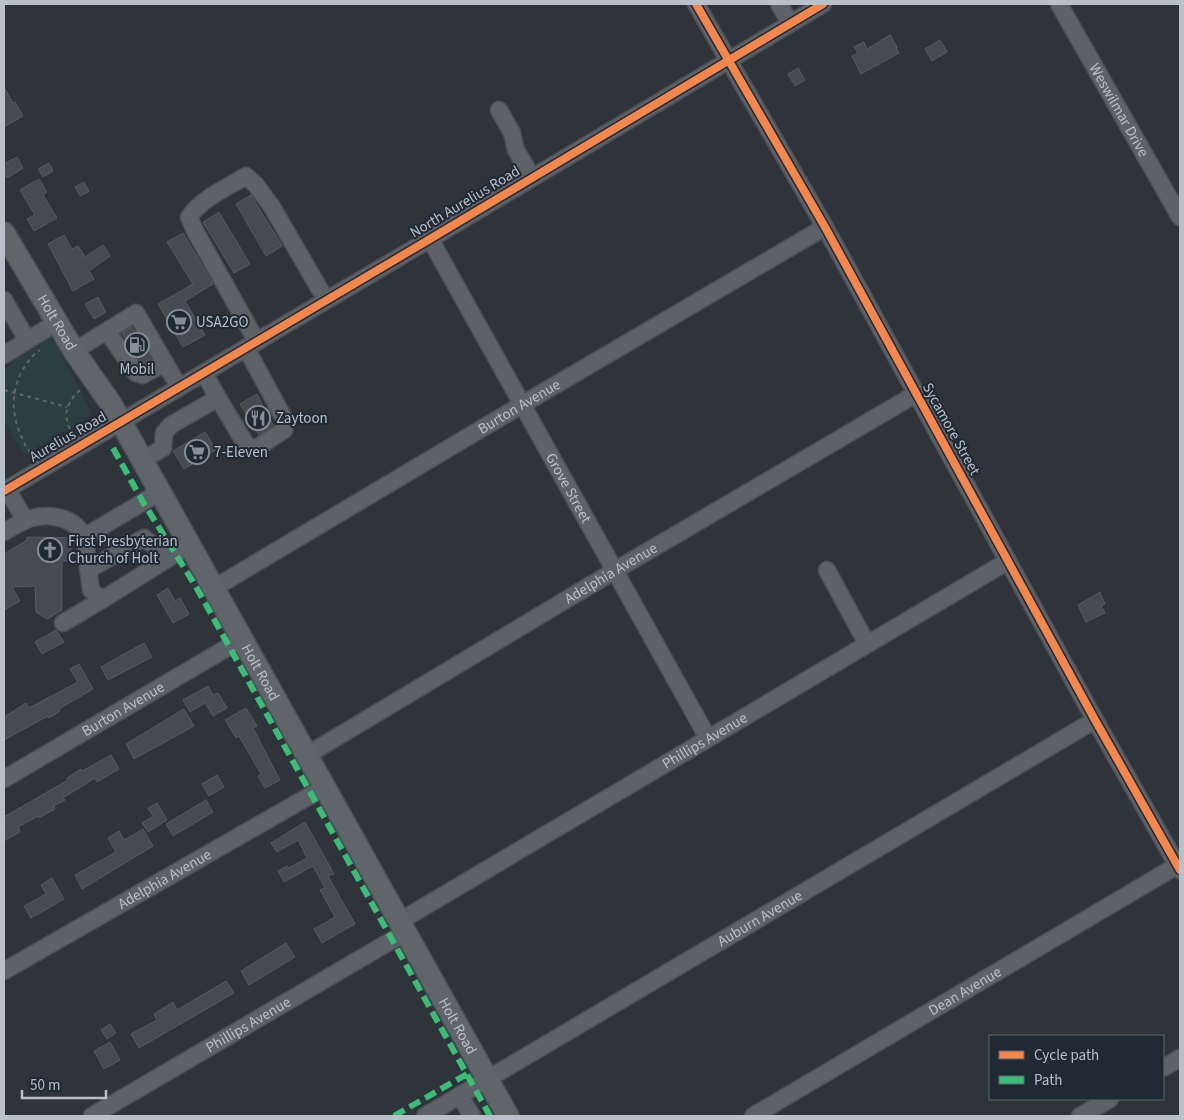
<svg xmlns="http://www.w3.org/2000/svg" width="1184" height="1120" font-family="'Source Sans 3',sans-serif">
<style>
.green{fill:#2b3e40}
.building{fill:#464b51;stroke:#555b61}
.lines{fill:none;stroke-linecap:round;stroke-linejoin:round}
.minor-casing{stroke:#4c5054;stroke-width:19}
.major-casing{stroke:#4b5057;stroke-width:24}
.path{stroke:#61666c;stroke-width:2;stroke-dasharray:4 4;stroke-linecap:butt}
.minor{stroke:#5d6268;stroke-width:16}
.major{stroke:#60656a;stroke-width:21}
.quiet{stroke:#3abd76;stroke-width:6;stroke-dasharray:12 6;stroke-linecap:butt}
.cycleway-casing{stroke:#202a35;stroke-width:11}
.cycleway{stroke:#f5874c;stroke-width:8}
.labels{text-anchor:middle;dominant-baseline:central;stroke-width:4;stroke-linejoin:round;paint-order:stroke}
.street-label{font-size:15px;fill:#b8c0ca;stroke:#202a35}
.poi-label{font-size:15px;fill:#b8c0ca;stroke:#202a35;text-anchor:start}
</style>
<rect width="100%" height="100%" fill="#2e343a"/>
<path class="green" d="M50,334L90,409L91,414L87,418L24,455L4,421V370L9,367L16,354Z"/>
<path class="building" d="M890,35L897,47L896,48L899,53L861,74L852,56L858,53L854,47L864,42L867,49Z
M940,40L947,52L932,61L925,49Z
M798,68L805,80L795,86L788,74Z
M4,87L13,103L15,102L23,116L4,127Z
M17,157L23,168L7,178L4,173V164Z
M49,163L53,171L43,177L38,169Z
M39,179L47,192L43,195L57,218L34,231L27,219L35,215L20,190Z
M84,182L89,191L80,196L75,187Z
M251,195L282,246L266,256L236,204Z
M219,212L250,264L234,273L203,222Z
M183,233L213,284L185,301L205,335L183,347L158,304L193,284L167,242Z
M64,235L72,249L78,246L85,257L103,245L110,256L89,271L94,279L73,291L48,244Z
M98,297L106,312L94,319L85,304Z
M132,327L151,359L142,364L122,333Z
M257,394L273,425L259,435L240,404Z
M205,432L216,450L184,469L173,451Z
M27,537L71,538V561H62V610L47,619L36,612L35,586L12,587L20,601L4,610V554L27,540Z
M168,588L175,601L180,598L189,614L173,623L157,595Z
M1100,592L1105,604L1101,606L1105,613L1086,622L1078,605Z
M56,630L64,642L42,654L35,642Z
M144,643L152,657L108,680L101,667Z
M79,664L93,689L59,709L60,711L49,718L48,716L4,740V717L26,703L29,708L78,682L70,669Z
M208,686L213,695L218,693L227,708L213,716L205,703L190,712L183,700Z
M246,708L257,726L253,728L280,780L265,788L258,776L261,774L239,736L236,738L225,720Z
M184,709L194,726L134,759L126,744Z
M111,755L119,769L97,782L95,778L63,798L65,800L54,806L55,809L39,818L38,816L18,827L20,832L4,841V817L68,780L67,778L81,769L82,771Z
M217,775L224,787L209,796L202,784Z
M206,800L213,812L173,836L166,824Z
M157,803L167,820L148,832L142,823L153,816L148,808Z
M305,822L334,874L328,876L355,924L322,943L314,929L335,917L320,890L325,888L313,866L284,882L278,871L287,866L289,868L307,858L298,840L277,852L271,843Z
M143,829L153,846L82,889L75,875L116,852L108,838L119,831L124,840Z
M52,878L64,899L31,918L24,906L46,894L41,885Z
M286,943L295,957L249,985L241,971Z
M226,981L234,993L139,1048L131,1034L157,1020L154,1014L173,1002L177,1010Z
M110,1024L116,1033L107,1039L101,1030Z
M110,1042L120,1060L104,1069L94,1051Z"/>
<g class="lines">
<defs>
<g id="minor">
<path d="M696,4L825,227L1095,720L1180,870"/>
<path d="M779,4L790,23"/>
<path id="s1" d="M1059,4L1180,217"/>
<path d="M499,110L512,133L516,150L532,177"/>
<path id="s2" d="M430,239L708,738"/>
<path d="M4,300L27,340"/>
<path d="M107,331L136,373L143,375L165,363"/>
<path d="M257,342L195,231L189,217C202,198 226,188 246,176L256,185L272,207L326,300"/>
<path d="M74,351L136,313L179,387"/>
<path d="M4,355L57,322"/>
<path d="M218,398L248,448L258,447L284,430L285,420L246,348"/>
<path d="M143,460L163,448L164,433L171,425L218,398L204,373"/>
<path d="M7,489L25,520"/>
<path d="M4,491L430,239L823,4"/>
<path d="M4,532C13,527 22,521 32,518C49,513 75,517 83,536C88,546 88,576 91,590L97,596L105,598L190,545"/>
<path d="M84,537L160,492"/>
<path d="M88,570L144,538L169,558"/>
<path d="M827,570L867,644"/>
<path id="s3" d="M214,588L523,404L825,227"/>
<path d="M63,623L105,598"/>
<path id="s4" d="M307,755L614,571L916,394"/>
<path id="s5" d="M4,779L242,639"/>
<path id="s6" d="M400,921L1008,561"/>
<path id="s7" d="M4,971L325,787"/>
<path d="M1163,1068L1180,1058"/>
<path d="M460,1096L472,1116"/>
<path id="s8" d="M92,1116L406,932"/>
<path id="s9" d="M425,1116L1095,720"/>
<path id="s10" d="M753,1116L1178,865"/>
<path d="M1080,1116L1110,1099"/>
</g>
<g id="major">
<path id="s11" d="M4,233L74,351L111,404L508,1116"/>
</g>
</defs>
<use href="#minor" class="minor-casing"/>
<use href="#major" class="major-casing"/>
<path class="path" d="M4,390L67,407
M70,429C62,413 68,401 80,390
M30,453C14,427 7,399 22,371C27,363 32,355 40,350"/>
<use href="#minor" class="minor"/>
<use href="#major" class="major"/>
<path class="quiet" d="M113,448L143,502L195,585L490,1116
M394,1116L467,1074"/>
<defs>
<path id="cycleway" d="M696,4L825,227L1095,720L1180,870
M4,491L430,239L823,4"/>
</defs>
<use href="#cycleway" class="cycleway-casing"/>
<use href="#cycleway" class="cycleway"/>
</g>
<defs>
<symbol id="supermarket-ring" viewBox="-11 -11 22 22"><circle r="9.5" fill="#202a35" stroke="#888f98" stroke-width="1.5"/><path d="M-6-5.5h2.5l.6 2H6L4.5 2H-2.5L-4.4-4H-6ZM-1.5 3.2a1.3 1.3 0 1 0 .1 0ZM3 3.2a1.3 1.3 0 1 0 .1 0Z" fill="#888f98"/></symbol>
<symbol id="fuel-ring" viewBox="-11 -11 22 22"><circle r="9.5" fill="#202a35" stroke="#888f98" stroke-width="1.5"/><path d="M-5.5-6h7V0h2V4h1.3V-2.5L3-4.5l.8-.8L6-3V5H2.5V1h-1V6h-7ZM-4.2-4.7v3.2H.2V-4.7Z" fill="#888f98"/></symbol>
<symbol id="restaurant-ring" viewBox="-11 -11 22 22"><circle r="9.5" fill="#202a35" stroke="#888f98" stroke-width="1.5"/><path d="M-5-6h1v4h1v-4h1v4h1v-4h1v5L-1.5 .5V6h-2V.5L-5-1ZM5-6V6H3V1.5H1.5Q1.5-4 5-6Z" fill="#888f98"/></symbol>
<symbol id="church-ring" viewBox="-11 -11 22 22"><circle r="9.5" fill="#202a35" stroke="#888f98" stroke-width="1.5"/><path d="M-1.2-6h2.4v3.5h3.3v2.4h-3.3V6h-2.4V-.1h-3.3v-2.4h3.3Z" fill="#888f98"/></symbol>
</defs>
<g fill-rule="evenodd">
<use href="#supermarket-ring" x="165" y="308" width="28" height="28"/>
<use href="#fuel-ring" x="123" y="331" width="28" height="28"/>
<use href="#restaurant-ring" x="244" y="404" width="28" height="28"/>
<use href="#supermarket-ring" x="183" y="438" width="28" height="28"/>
<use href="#church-ring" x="36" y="536" width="28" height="28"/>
</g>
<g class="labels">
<g class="street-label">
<text stroke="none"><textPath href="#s1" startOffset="122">Weswilmar Drive</textPath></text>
<text transform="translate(465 202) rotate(-31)">North Aurelius Road</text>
<text stroke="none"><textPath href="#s11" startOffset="104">Holt Road</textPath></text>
<text stroke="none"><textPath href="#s3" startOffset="355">Burton Avenue</textPath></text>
<text transform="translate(951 429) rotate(61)">Sycamore Street</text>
<text transform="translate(68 437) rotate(-30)">Aurelius Road</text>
<text stroke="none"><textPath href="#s2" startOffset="285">Grove Street</textPath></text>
<text stroke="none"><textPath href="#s4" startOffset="354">Adelphia Avenue</textPath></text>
<text stroke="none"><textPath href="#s11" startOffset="509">Holt Road</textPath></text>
<text stroke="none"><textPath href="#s5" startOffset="138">Burton Avenue</textPath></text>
<text stroke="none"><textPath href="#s6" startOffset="354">Phillips Avenue</textPath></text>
<text stroke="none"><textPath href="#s7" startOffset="185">Adelphia Avenue</textPath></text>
<text stroke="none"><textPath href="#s9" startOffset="389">Auburn Avenue</textPath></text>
<text stroke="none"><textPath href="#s10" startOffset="246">Dean Avenue</textPath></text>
<text stroke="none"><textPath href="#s8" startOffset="181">Phillips Avenue</textPath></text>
<text stroke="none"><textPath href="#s11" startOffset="914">Holt Road</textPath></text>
</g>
<g class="poi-label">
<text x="196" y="322">USA2GO</text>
<text x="137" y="369" text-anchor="middle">Mobil</text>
<text x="276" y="418">Zaytoon</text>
<text x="214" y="452">7-Eleven</text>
<text x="68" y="541">First Presbyterian<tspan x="68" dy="17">Church of Holt</tspan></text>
</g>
</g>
<rect width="1184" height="1120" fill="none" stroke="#b8c0ca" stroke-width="10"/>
<rect x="989" y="1035" width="175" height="65" fill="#202a35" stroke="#5d6671"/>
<rect x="999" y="1051" width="25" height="8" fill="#f5874c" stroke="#5d6671"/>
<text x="1034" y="1060" font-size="15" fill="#b8c0ca">Cycle path</text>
<rect x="999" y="1076" width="25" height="8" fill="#3abd76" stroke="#5d6671"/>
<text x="1034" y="1085" font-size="15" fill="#b8c0ca">Path</text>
<path d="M22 1090v8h84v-8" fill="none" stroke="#b8c0ca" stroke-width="2.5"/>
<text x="30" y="1090" font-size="15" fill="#b8c0ca" stroke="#202a35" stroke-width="4" paint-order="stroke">50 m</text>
</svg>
